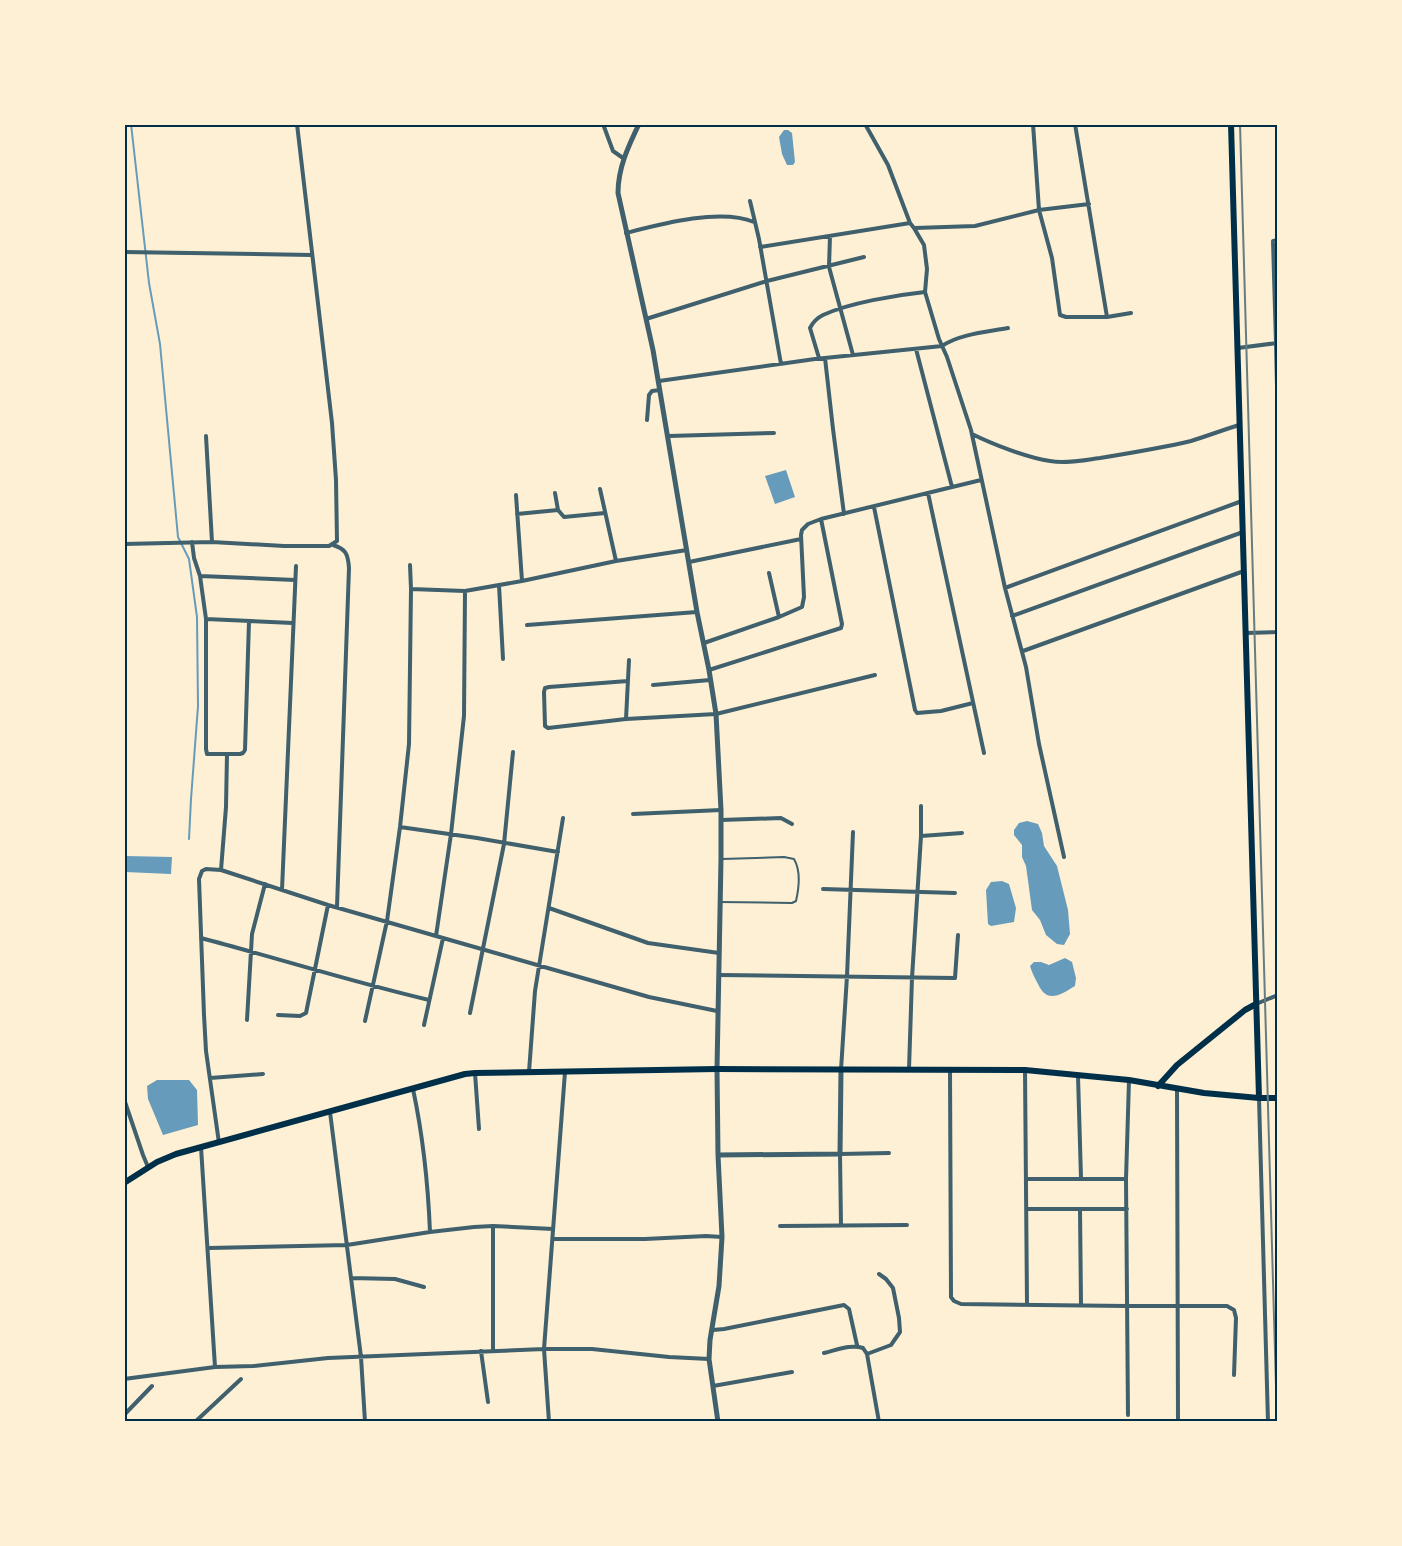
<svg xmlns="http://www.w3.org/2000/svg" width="1402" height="1546" font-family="'IBM Plex Sans',sans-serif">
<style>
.water{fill:#669bbc}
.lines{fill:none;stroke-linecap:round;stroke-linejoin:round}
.stream{stroke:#669bbc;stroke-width:2}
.service{stroke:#3f606c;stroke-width:2}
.minor{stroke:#3f606c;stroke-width:4}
.tertiary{stroke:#3f606c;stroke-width:5}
.secondary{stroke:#003049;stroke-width:6}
.rail{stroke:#657d81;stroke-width:2}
.neatline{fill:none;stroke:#003049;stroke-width:2}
</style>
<rect width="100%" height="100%" fill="#fdf0d5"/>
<path class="water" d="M784,130H788L792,133L795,162L793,165H787L782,154L779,137Z
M786,470L795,497L775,504L765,476Z
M1027,821L1038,824L1042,833L1044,846L1057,866L1068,910L1070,934L1064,945L1057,944L1046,935L1040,920L1032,910L1026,866L1022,857V845L1014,835V830L1019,823Z
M125,856L172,857L171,874L125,872Z
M1002,881L1009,884L1016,908L1014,922L991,926L988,924L986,890L991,882Z
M1065,958L1072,962L1076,978L1075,986C1060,995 1047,1004 1038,984C1035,978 1032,973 1030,966L1034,962H1041L1049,965Z
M157,1080H189L197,1090L198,1125L163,1135L148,1099L147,1086Z"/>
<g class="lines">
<path class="stream" d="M131,124L149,283L160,344L178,537L189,559L197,617L198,706L191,799L189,839"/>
<path class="service" d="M720,902L792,903L796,901C799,888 801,871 794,859L784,857L722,859"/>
<path class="minor" d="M603,124L613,151L623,158
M865,124L888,165L910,223L914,228L924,245L927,269L925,292L939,339L947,357L971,430L1005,588L1026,667L1039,744L1064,857
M1033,124L1039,210L1052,258L1060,315L1066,317H1107L1131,313
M1075,124L1107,317
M750,201L759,239L781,364
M915,228L975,226L1039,210L1089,204
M626,233C661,224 720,208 754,222
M830,236L829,267L853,355
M1278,240L1273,241L1276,343L1278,431
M760,247L910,223
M124,252L312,255
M646,319L767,281L864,257
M1238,348L1277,343
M916,349L952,487
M819,358L810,328C813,322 817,318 823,315C849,303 896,295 925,292
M825,358L833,429L844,514
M659,381L815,359L942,346C960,334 987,332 1008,328
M647,420L649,395L652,391L660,390
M972,434C992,444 1028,458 1050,461C1067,464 1084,460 1100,458C1131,453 1161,448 1191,441C1207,436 1223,430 1239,425
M206,436L212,542
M669,436L774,433
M600,489L616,561
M555,493L558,510L564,517L605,513
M928,493L984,753
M516,495L522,581
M874,507L915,710L917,713L941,711L973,703
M517,514L558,510
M192,542L194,558L200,576L206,619V749L207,754H240L243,753L245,750L249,621
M124,544L212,542L284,546H329L337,541L336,480L332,423L297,124
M333,545C346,549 348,554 349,568L337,907
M689,562L801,539
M769,573L779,617
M200,576L295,580
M499,585L503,659
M1005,588L1242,501
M411,589L465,591L522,581L616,561L687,550
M1012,616L1243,532
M206,619L293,623
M527,625L697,612
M1277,632L1278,572
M1246,633L1277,632
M704,643L779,617L802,607L804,597L801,535L802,530L808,524L821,519L981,480
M1023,651L1244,571
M709,670L841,628L842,624L821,519
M628,681L549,687L545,688L544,692L545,726L548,728L626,719L716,714L875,675
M653,685L710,680
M626,719L629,660
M633,814L721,810
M721,820L781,818L792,824
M400,827L477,838L558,852
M921,836L962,833
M221,870L226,807L227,754
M823,889L955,893
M282,890L296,566
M549,908L648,943L719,953
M436,936L451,834L464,716L465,591
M201,938C277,958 352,982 429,1000
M719,975L955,978L958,935
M1256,1004L1278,995
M470,1013L504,844L513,752
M278,1015L300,1016L306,1013L328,905
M247,1020L252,934L265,884
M365,1021L387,921L400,827L409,744L411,589L410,565
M424,1025L443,938
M909,1069L912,978L921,836V806
M841,1070L847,976L853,832
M950,1070L951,1297L954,1301L961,1304L1127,1306H1227L1234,1310L1236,1318L1234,1375
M1025,1070L1027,1304
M529,1072L535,991L563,818
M475,1073L479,1129
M1078,1076L1081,1178
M210,1078L263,1074
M413,1089C423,1136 428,1183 430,1232
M1177,1089L1178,1422
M1259,1098L1268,1422
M124,1099L143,1155L148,1167
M330,1112L361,1357L365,1422
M219,1143L206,1051L204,1015L199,879L202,871L206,869L221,870L328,905L443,938L649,997L717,1011
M201,1147L215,1367
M1026,1179H1126
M1026,1209H1127
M1080,1209L1081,1305
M780,1226L907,1225
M841,1226L840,1154L889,1153
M553,1239H645L706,1236L722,1237
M209,1248L347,1245L430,1232L474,1227L493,1226L553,1229
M351,1278L395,1279L424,1287
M713,1330L724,1329L844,1305L849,1309L857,1345
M481,1351L488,1402
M493,1351V1226
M824,1353C837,1350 851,1344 863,1348L867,1354L879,1422
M867,1354L891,1345L900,1332L899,1318L893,1288L886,1279L879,1274
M124,1379L215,1367L253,1366L328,1358L544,1349H592L669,1357L709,1359
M713,1386L792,1372
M124,1415L152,1386
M1128,1415L1126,1179L1129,1080
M195,1422L241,1379
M549,1422L544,1349L565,1072"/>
<path class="tertiary" d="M639,124C628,147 618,168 618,193L653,350L697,612L709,670L716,714L721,810V859L717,1069L718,1155L722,1237L719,1286L710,1340L709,1359L718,1422
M718,1155L840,1154L841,1070"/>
<path class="secondary" d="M1231,124L1259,1098
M1158,1086L1177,1065L1245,1010L1256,1004
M124,1183L157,1162L176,1154L465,1074L475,1073L717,1069L1025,1070L1129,1080L1204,1093L1259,1098H1278"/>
<path class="rail" d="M1240,124L1277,1422"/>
</g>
<rect width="1402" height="1546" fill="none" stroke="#fdf0d5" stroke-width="252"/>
<rect x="126" y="126" width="1150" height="1294" class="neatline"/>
</svg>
